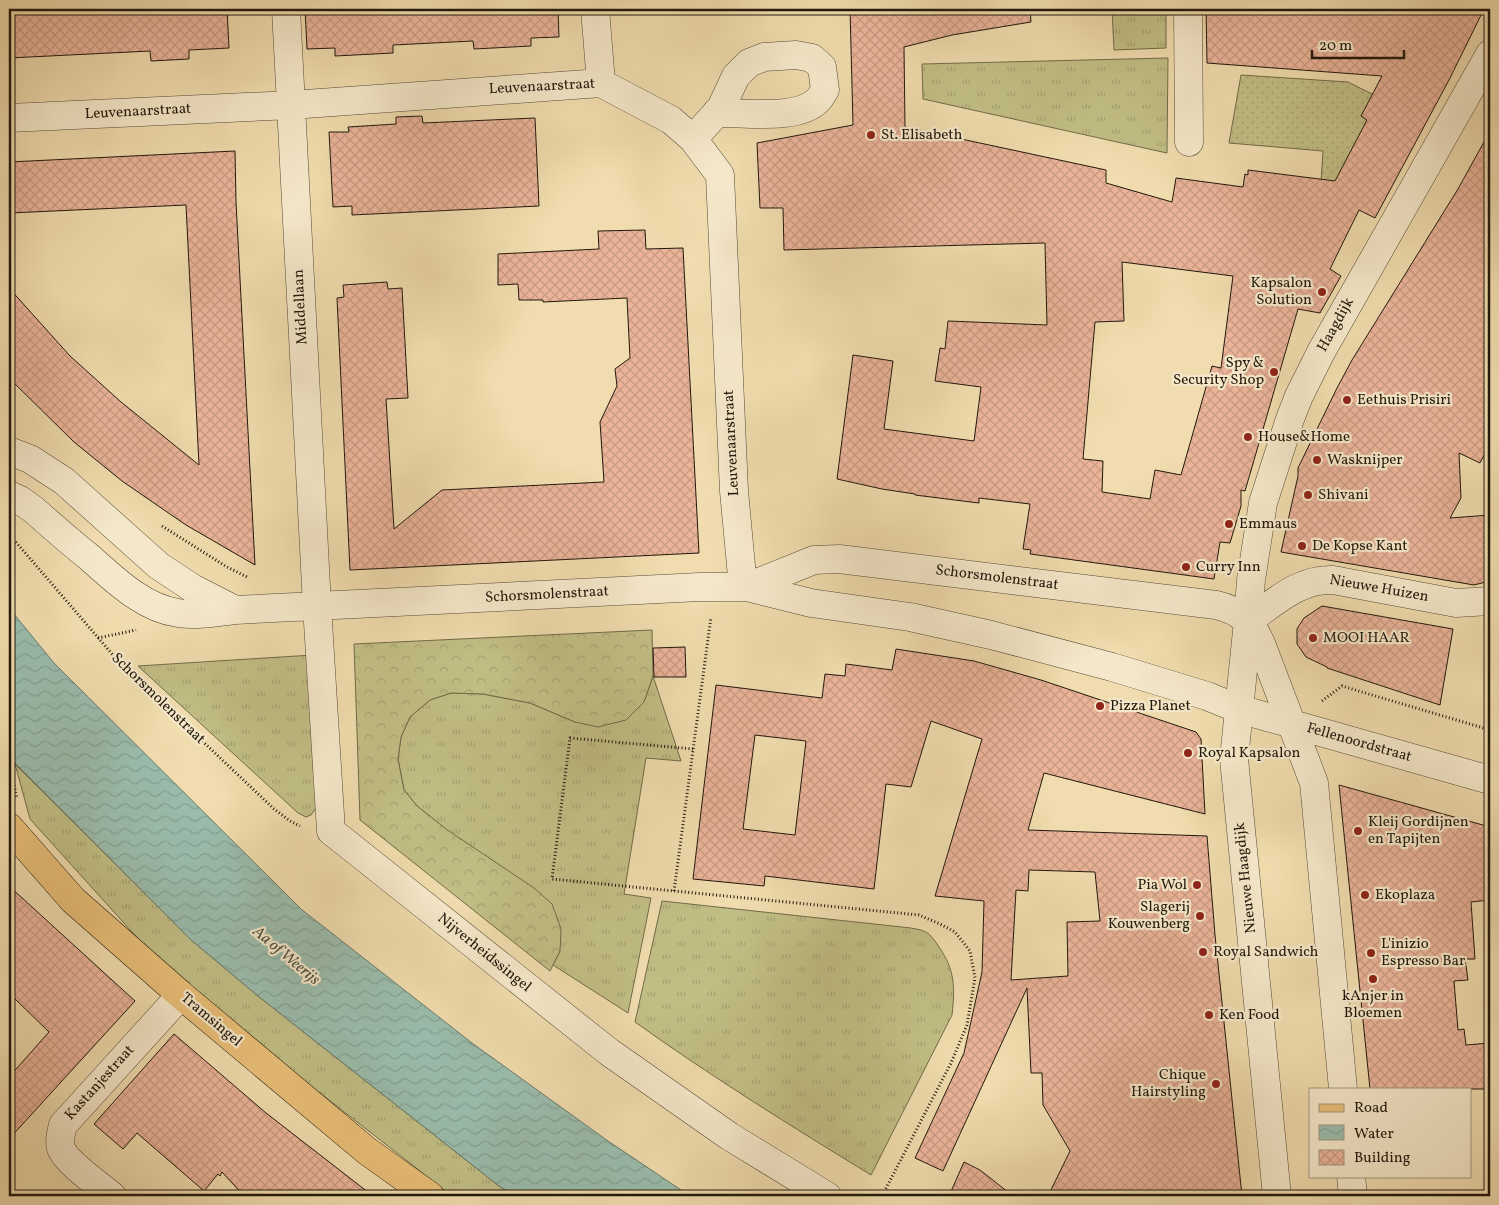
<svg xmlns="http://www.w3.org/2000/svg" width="1499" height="1205" font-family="Vollkorn,serif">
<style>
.grass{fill:url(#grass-tufts);stroke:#716b48}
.forest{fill:url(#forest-crowns);stroke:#716b48}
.garden{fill:url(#garden-dots);stroke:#716b48}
.water{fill:url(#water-waves);stroke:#6a7a6c}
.building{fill:url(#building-cross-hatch);stroke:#21180c;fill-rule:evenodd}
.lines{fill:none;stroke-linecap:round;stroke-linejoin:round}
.minor-casing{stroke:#554934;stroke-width:29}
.major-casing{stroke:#21180c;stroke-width:29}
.path{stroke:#21180c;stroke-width:3;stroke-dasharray:1 2.5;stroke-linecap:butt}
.minor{stroke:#f5e8ca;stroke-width:28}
.major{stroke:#e8be77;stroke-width:28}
.poi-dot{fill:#8f2418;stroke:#f5e8ca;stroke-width:2}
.labels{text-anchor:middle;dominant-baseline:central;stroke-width:4.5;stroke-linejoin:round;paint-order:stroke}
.street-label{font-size:15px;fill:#21180c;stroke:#f5e8ca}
.poi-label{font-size:15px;fill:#21180c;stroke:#f5e8ca;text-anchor:start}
.water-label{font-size:16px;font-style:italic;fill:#4b5144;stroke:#f5e8ca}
</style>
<defs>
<pattern id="grass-tufts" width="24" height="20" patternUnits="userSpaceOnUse" patternTransform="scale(1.25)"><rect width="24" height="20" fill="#c1be85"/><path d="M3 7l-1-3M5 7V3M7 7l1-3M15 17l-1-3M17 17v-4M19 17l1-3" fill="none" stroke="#a6a372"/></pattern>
<pattern id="forest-crowns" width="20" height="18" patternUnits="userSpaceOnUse" patternTransform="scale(1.25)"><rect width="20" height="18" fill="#c1be85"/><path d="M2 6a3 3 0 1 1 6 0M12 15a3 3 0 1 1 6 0" fill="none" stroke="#a6a372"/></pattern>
<pattern id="garden-dots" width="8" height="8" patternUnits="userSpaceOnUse" patternTransform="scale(1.25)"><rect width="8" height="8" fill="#c1be85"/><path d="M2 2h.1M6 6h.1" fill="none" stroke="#a6a372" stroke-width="1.8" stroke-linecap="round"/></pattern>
<pattern id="water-waves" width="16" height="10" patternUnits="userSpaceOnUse" patternTransform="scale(1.25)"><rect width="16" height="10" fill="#9abcac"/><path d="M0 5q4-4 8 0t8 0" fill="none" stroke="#84a193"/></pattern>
<pattern id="building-cross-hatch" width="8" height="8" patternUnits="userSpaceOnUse" patternTransform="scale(1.25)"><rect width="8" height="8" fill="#ebb499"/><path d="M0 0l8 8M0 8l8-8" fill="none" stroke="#c99a83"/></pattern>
</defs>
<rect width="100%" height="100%" fill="#f0dcae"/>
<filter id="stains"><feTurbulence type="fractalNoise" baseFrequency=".004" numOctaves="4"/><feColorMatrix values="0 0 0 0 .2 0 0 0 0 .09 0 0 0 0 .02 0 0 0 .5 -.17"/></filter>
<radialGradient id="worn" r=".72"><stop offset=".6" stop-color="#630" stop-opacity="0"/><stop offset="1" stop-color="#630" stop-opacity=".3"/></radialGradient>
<path class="grass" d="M1112,9H1166V48L1114,50Z
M1168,58L1167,153L923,99L922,64Z
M313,655L317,806L311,815L306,817L298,813L138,666Z
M653,676L681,761L646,758L624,894L651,898L628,1013L553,965L560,951L446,829L417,806L404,790L398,759L401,737L410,717L430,700L451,693L483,694L530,703L575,722L644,702Z
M15,764L190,939L258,996L499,1186L515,1196H452L234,1026L169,973L30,819Z
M662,901L911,928C916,929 922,930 926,932C931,935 936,942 939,947C955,970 955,987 952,1015L871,1175C791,1126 712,1077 635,1022Z"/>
<path class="forest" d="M652,630L653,676L644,702L626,720L598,727L575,722L530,703L483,694L451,693L430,700L410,717L401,737L398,759L404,790L417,806L446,829L534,888L552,904L561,929L560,951L550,971L360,820L354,644Z"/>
<path class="garden" d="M1241,75L1348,82L1388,102L1344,184L1321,182L1323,151L1229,143Z"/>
<path class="water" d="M9,608L54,663L301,909L472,1043L608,1141L690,1196H515L499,1186L258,996L190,939L9,757Z"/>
<path class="building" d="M9,9H227L229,48L189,50V59L151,61L150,51L9,58Z
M305,9H558L559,37L531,38V46L474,49L473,41L393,45V53L335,56V48L307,49Z
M850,9H1030L1031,22L952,35L904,47L905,127L1106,170V183L1172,202L1176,178L1243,187L1245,174L1248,175V170L1335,181L1367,120L1361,116L1382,76L1207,63L1206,9H1484L1449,80L1375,218L1359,210L1330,269L1341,276L1320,313L1298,309L1245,491L1241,490V506L1230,543L1220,542L1214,579L1030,554L1031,550L1023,549L1030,504L979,498V503L915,495V494L882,489L837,479L853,355L893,361L884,429L974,441L981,387L935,381L940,348L945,349L948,321L1047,325L1045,243L784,250L783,208H760L757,143L853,125ZM1122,262L1233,276L1221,368L1212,366L1181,475L1155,470L1150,499L1102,492L1103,461L1083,459L1095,322L1124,321Z
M422,116L423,123L535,118L539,206L352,215V206L333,207L329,132H349L348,127L396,124V117Z
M1490,131V444L1480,463L1459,453L1461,498L1450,518L1490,515V581L1474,585L1281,552L1298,476V468L1337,388L1352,360L1458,189Z
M235,151L236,202L255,565L186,525L122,481L74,442L9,378V288L70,356L121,402L199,465L186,205L9,213V162Z
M645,230L646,249L683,248L699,553L350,570L337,298L344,297L343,285L387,282L388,289L402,288L408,398L386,399L394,529L442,490L604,482L600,422L617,386L615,369L630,358L627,298L543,302V300H519L518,284L498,285V254L599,249L598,231Z
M1322,606L1453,629L1440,705L1327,668V667L1306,657L1297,644V629L1304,618Z
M685,647L686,677H654L653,648Z
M896,649L974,661L1041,680L1196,732L1201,739L1205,814L1044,773L1028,830L1207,836L1215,935L1242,1196H1048L1070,1151L1043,1105L1042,1073H1031L1027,988L943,1171L915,1158L964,1053L982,972L984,901L935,896L982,739L931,721L911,787L886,784L874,889L765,876L764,886L693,879L716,685L822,698L825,674L845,676L846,664L892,670ZM755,735L806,741L795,835L743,829ZM1029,870L1095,872L1100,921L1067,922L1068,976L1011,980L1016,890L1028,891Z
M1339,785L1490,827V900L1471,902L1475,959H1465L1468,980L1454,981L1458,1030L1464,1029L1466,1045L1490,1043V1089H1370Z
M9,886L135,1001L9,1139V1077L49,1032L9,993Z
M174,1034L266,1113L373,1196H244L222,1172L220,1176L218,1174L204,1191L137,1133L123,1149L94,1124Z
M964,1162L980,1170L1013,1196H949Z"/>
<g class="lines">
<defs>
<path id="minor" d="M286,9L317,606L331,831L609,1052L729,1136L827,1196
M595,9L601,83
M1188,9L1189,142
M9,118L291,105L601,83L671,120L693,139L720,175L734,491L743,587
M693,139L721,108L736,76L749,63L764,57L796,55L812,58L822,67L825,90C823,93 821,97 818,100C798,121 744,112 716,113
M9,451L30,459L64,481L159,566L194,589L235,610
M9,495L20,500L34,510C52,526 70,542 89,557C114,579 143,608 178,613C197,616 217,612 235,610L700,587H747L811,603L910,617L991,635L1112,667L1207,696L1239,709L1490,780
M747,587L814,560L839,559L1216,605C1242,611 1252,622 1262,646L1314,783L1343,1089
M1248,621C1274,603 1300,578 1333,580L1456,603L1490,601
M1351,1176L1353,1196
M112,1196C100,1186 65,1161 61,1148C59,1140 61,1133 63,1125L181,995
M1277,1196L1234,759L1248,621L1251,580L1263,503L1290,419L1299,396L1321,352L1490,54"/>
<path id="major" d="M9,827L73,900L181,995L367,1151L430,1196"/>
</defs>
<use href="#minor" class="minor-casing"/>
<use href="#major" class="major-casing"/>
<path class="path" d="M162,526L227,567L249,578
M9,534L119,662L274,809L290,821L300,826
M98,638L136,630
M1322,701L1342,686L1490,730
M693,749L570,738L552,879L919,915L940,924L955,932L970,951L975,978L967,1025L951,1063L882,1196
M9,769L11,771L17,799
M674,891L711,617"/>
<use href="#minor" class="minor"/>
<use href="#major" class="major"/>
</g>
<g class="poi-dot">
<circle cx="871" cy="135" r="5"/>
<circle cx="1322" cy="292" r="5"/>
<circle cx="1274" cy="372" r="5"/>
<circle cx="1347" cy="400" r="5"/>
<circle cx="1248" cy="437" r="5"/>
<circle cx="1317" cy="460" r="5"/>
<circle cx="1308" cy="495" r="5"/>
<circle cx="1229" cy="524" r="5"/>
<circle cx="1302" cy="546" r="5"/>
<circle cx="1186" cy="567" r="5"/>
<circle cx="1313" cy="638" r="5"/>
<circle cx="1100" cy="706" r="5"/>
<circle cx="1188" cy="753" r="5"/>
<circle cx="1358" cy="831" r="5"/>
<circle cx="1197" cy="885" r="5"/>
<circle cx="1365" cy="895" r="5"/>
<circle cx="1200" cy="916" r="5"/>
<circle cx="1203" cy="952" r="5"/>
<circle cx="1371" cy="953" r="5"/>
<circle cx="1373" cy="979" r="5"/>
<circle cx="1209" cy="1015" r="5"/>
<circle cx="1216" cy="1084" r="5"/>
</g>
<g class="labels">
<g class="street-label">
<text transform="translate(542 87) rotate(-3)">Leuvenaarstraat</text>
<text transform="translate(138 112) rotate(-3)">Leuvenaarstraat</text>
<text transform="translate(301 307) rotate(-93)">Middellaan</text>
<text transform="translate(1336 325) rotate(-61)">Haagdijk</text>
<text transform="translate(732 443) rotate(-93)">Leuvenaarstraat</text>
<text transform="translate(997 578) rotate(7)">Schorsmolenstraat</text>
<text transform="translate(1379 589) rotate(10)">Nieuwe Huizen</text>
<text transform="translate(547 595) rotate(-3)">Schorsmolenstraat</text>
<text transform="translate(158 699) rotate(44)">Schorsmolenstraat</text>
<text transform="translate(1359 743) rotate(16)">Fellenoordstraat</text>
<text transform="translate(1246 878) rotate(-96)">Nieuwe Haagdijk</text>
<text transform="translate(484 953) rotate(39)">Nijverheidssingel</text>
<text transform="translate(211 1020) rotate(40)">Tramsingel</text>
<text transform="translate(100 1083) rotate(-48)">Kastanjestraat</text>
</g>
<g class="poi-label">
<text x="881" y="135">St. Elisabeth</text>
<text x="1312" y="283" text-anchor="end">Kapsalon<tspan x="1312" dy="17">Solution</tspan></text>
<text x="1264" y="363" text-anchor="end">Spy &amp;<tspan x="1264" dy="17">Security Shop</tspan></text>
<text x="1357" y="400">Eethuis Prisiri</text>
<text x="1258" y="437">House&amp;Home</text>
<text x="1327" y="460">Wasknijper</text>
<text x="1318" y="495">Shivani</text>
<text x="1239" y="524">Emmaus</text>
<text x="1312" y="546">De Kopse Kant</text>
<text x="1196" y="567">Curry Inn</text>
<text x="1323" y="638">MOOI HAAR</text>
<text x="1110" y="706">Pizza Planet</text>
<text x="1198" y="753">Royal Kapsalon</text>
<text x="1368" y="822">Kleij Gordijnen<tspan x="1368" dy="17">en Tapijten</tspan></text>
<text x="1187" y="885" text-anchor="end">Pia Wol</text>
<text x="1375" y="895">Ekoplaza</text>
<text x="1190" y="907" text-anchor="end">Slagerij<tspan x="1190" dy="17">Kouwenberg</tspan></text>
<text x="1381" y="944">L'inizio<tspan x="1381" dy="17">Espresso Bar</tspan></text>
<text x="1213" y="952">Royal Sandwich</text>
<text x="1373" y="996" text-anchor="middle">kAnjer in<tspan x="1373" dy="17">Bloemen</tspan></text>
<text x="1219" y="1015">Ken Food</text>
<text x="1206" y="1075" text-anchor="end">Chique<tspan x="1206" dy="17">Hairstyling</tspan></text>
</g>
<g class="water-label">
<text transform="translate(286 956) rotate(40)">Aa of Weerijs</text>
</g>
</g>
<rect width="1499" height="1205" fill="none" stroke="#f0dcae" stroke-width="30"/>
<rect x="10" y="10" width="1479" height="1185" fill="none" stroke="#21180c" stroke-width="2.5"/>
<rect x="15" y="15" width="1469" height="1175" fill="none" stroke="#21180c"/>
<rect x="1309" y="1088" width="162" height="90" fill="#f5e8ca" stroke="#a0957e"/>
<rect x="1319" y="1104" width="25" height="8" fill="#e8be77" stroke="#a0957e"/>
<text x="1354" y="1112" font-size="15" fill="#21180c">Road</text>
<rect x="1319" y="1125" width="25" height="15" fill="url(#water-waves)" stroke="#a0957e"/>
<text x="1354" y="1138" font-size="15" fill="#21180c">Water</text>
<rect x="1319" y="1150" width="25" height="15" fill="url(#building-cross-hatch)" stroke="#a0957e"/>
<text x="1354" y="1162" font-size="15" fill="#21180c">Building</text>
<path d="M1312 50v8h92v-8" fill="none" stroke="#21180c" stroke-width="2.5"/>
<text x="1319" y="50" font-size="15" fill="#21180c" stroke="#f5e8ca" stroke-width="4" paint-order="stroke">20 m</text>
<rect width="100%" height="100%" filter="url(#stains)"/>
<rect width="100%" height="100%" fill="url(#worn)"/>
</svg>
